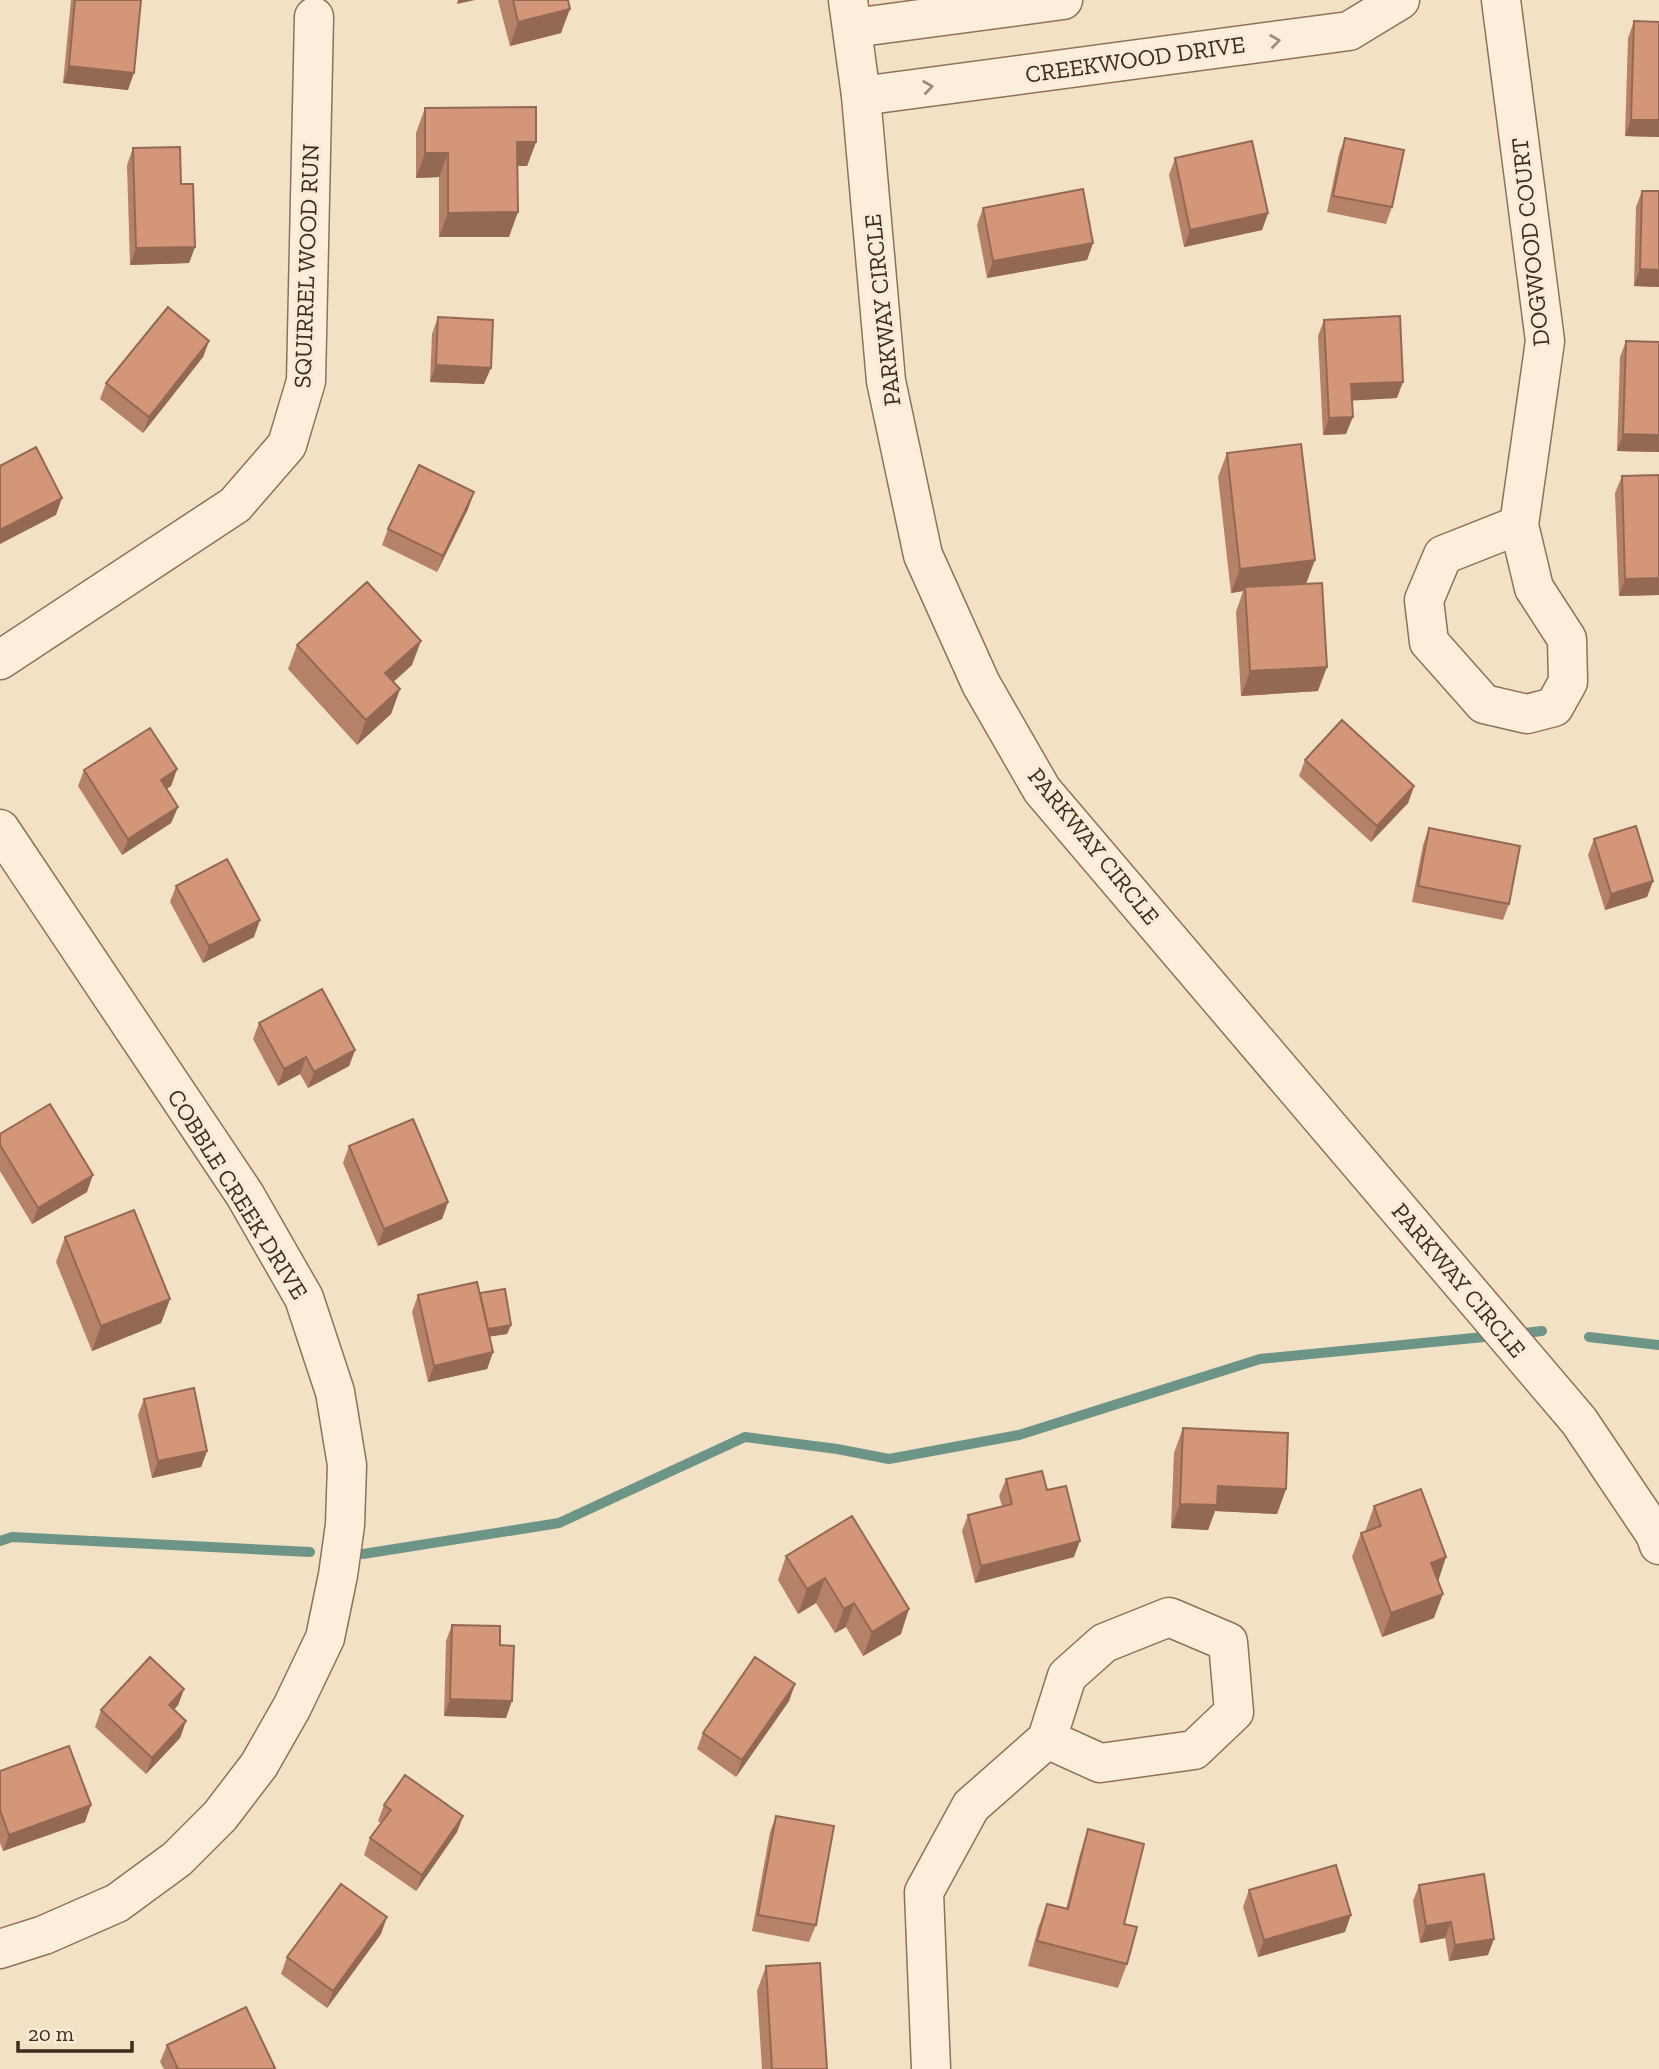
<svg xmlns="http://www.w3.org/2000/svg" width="1659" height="2069" font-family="'Zilla Slab',serif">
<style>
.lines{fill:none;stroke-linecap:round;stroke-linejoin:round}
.stream{stroke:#6c9587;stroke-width:10}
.minor-casing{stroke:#8f7159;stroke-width:41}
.minor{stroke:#fceeda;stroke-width:38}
.wall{fill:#b58167}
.shaded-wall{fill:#946954}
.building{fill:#d39678;stroke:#946954;stroke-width:2}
.oneway{stroke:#9d8c7c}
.labels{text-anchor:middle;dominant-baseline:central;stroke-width:6;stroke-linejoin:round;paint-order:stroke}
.street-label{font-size:24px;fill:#3e2b1e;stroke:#f9ebd5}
</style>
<rect width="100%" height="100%" fill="#f2e1c5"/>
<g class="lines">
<path class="stream" d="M1517,1334L1542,1331
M1589,1337L1659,1345
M0,1541L12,1537L310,1552
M363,1554L559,1523L745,1437L837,1449L889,1459L1019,1435L1260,1359L1494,1336"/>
<defs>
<path id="minor" d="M848,0L861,96L886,381L923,555L981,684L1042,790L1579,1421L1655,1534L1659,1545
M1501,0L1545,341L1519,525L1534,588L1567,639L1568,682L1554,707L1527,714L1484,704L1429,642L1424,600L1443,555L1519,525
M853,28L1063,0
M861,96L1349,31L1400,0
M0,660L235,505L287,445L306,381L314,17
M0,829L245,1195L304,1298L335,1392L347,1465L345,1525L338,1575L325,1638L292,1707L259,1765L220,1816L177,1859L117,1903L44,1935L0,1949
M1169,1617L1228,1642L1234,1712L1194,1750L1100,1763L1047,1739L1067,1676L1104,1643Z
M931,2069L924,1892L971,1806L1047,1739"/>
</defs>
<use href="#minor" class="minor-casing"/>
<use href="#minor" class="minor"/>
</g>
<path class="wall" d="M71,0H141L128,90L63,83Z
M498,0H568L561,33L510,46Z
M1634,21L1659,22V137L1625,136L1628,38Z
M425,108L536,142L527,166H517L509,237H439V177L416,178V133Z
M1345,138L1392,207L1386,224L1327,212L1339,154Z
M133,148L181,184L195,247L189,263L130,265L127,165Z
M1175,158L1268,213L1262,230L1184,247L1169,175Z
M1642,191H1659V287L1634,286L1636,207Z
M983,208L1093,243L1087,260L987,278L977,225Z
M438,317L484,384L430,382L432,334Z
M1324,320L1397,398L1352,400L1346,434L1323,435L1318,336Z
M209,341L203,357L143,433L100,399L106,383Z
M1626,341L1659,342V452L1617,451L1620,357Z
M1227,453L1306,584L1318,691L1241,696L1236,612L1243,591L1231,593L1218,477Z
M1622,476L1659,595L1619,596L1615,493Z
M474,492L468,509L437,572L382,545L388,529Z
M297,645L412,665L393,682L400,689L391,714L357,745L288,669Z
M1305,760L1414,786L1408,803L1371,842L1299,776Z
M177,769L171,786L166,789L178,807L171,823L122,855L78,786L84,770Z
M1429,828L1509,904L1503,920L1412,902L1423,845Z
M1594,839L1653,881L1647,897L1605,910L1588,855Z
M176,886L254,937L203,963L170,902Z
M259,1023L355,1050L349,1066L308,1088L300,1074L278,1086L253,1039Z
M0,1145L87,1192L32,1224L0,1171Z
M349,1146L448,1202L442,1219L378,1246L343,1163Z
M65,1237L170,1299L161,1323L92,1351L56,1262Z
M480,1293L511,1325L507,1334L490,1336L493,1352L487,1369L428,1382L412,1312L418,1295Z
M144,1399L207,1451L201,1467L152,1478L138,1415Z
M1183,1428L1286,1489L1277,1514L1215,1511L1208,1530L1171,1528L1174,1453Z
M1006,1479L1047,1490L1074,1557L975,1583L962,1531L968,1515L1002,1506L999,1496Z
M1374,1506L1438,1581L1434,1618L1382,1637L1352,1557L1361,1533L1365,1532Z
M852,1516L901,1634L863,1656L846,1627L835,1633L816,1603L798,1614L778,1580L786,1556Z
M452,1625L500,1645L506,1718L444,1716L446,1641Z
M795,1684L789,1701L736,1777L697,1749L703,1733Z
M184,1689L178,1705L174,1710L186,1721L180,1738L146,1774L95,1727L101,1710Z
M0,1771L85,1822L3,1851L0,1843Z
M384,1805L463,1816L457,1832L416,1891L364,1855L370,1838L381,1823L378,1821Z
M776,1816L816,1925L809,1942L752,1931L770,1832Z
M1088,1829L1124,1924L1127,1964L1118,1988L1028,1966L1038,1928L1047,1904L1066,1909L1080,1854Z
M1419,1885L1488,1955L1449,1961L1445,1938L1420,1943L1413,1901Z
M1249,1890L1345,1932L1258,1957L1243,1907Z
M381,1934L327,2008L281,1974L287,1957Z
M766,1966L827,2069H762L757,1991Z
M167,2045L274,2069H164L160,2062Z"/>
<path class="shaded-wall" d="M458,0H475L457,4Z
M570,9L561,33L510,46L518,22Z
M69,66L134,73L128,90L63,83Z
M1631,120H1659V137L1625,136Z
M517,142H536L527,166H508Z
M425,153H448L439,177L416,178Z
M518,212L509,237H439L448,213Z
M1268,213L1262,230L1184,247L1190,230Z
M1093,243L1087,260L987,278L993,261Z
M195,247L189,263L130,265L136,248Z
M1640,269L1659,270V287L1634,286Z
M209,341L203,357L143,433L149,417Z
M436,365L491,368L484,384L430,382Z
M1403,382L1397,398L1345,401L1351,384Z
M1353,417L1346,434L1323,435L1329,418Z
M1623,434L1659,435V452L1617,451Z
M474,492L468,509L437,572L443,556Z
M62,498L56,515L0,544V530Z
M1315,560L1306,584L1245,587L1243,591L1231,593L1240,569Z
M1659,578V595L1619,596L1625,579Z
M421,641L412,665L376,698L385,673Z
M1327,667L1318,691L1241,696L1250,671Z
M400,689L391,714L357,745L366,720Z
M177,769L171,786L155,796L161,780Z
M1414,786L1408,803L1371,842L1377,826Z
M178,807L171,823L122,855L128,839Z
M1653,881L1647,897L1605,910L1611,894Z
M260,920L254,937L203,963L209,946Z
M355,1050L349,1066L308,1088L314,1072Z
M306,1057L300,1074L278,1086L284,1069Z
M93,1175L87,1192L32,1224L38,1208Z
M448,1202L442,1219L378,1246L384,1229Z
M170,1299L161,1323L92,1351L101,1326Z
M511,1325L507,1334L481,1338L484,1329Z
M493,1352L487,1369L428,1382L434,1366Z
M207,1451L201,1467L152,1478L158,1461Z
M1218,1486L1286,1489L1277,1514L1215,1511L1208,1530L1171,1528L1180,1504Z
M1080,1541L1074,1557L975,1583L981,1566Z
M1446,1557L1438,1582L1431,1563Z
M825,1578L816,1603L798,1614L807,1589Z
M1443,1594L1434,1618L1382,1637L1391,1613Z
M854,1603L846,1627L835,1633L844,1609Z
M909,1609L901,1634L863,1656L872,1632Z
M795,1684L789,1701L736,1777L742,1760Z
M184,1689L178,1705L163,1722L169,1705Z
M450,1699L512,1701L506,1718L444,1716Z
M186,1721L180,1738L146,1774L152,1758Z
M91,1805L85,1822L3,1851L9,1835Z
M463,1816L457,1832L416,1891L422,1875Z
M1351,1915L1345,1932L1258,1957L1264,1940Z
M387,1917L381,1934L327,2008L333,1991Z
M1451,1922L1445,1938L1420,1943L1426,1926Z
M1494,1939L1488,1955L1449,1961L1455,1945Z"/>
<path class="building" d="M75,0H141L134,73L69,66Z
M513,0H568L570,9L518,22Z
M1634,21L1659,22V120H1631Z
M536,107V142H517L518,212L448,213V153H425V108Z
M1345,138L1404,150L1392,207L1333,196Z
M1252,141L1268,213L1190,230L1175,158Z
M180,147L181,184H193L195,247L136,248L133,148Z
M1083,189L1093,243L993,261L983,208Z
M1642,191H1659V270L1640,269Z
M168,307L209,341L149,417L106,383Z
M1400,316L1403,382L1351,384L1353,417L1329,418L1324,320Z
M438,317L493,320L491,368L436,365Z
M1626,341L1659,342V435L1623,434Z
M1301,444L1315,560L1240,569L1227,453Z
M36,447L62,498L0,530V466Z
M419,465L474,492L443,556L388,529Z
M1659,475V578L1625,579L1622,476Z
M367,582L421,641L385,673L400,689L366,720L297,645Z
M1322,583L1327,667L1250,671L1245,587Z
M1342,720L1414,786L1377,826L1305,760Z
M150,728L177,769L161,780L178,807L128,839L84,770Z
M1636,826L1653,881L1611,894L1594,839Z
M1429,828L1520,846L1509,904L1418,886Z
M227,859L260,920L209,946L176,886Z
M322,989L355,1050L314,1072L306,1057L284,1069L259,1023Z
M50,1104L93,1175L38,1208L0,1145V1134Z
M413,1119L448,1202L384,1229L349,1146Z
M134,1210L170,1299L101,1326L65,1237Z
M477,1282L493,1352L434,1366L418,1295Z
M505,1289L511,1325L488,1329L480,1293Z
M194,1388L207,1451L158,1461L144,1399Z
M1183,1428L1288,1433L1286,1489L1218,1486L1217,1505L1180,1504Z
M1042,1471L1047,1490L1066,1486L1080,1541L981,1566L968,1515L1012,1504L1006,1479Z
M1421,1489L1446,1557L1431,1563L1443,1594L1391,1613L1361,1533L1381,1526L1374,1506Z
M852,1516L909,1609L872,1632L854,1603L844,1609L825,1578L807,1589L786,1556Z
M452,1625L500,1626V1645L514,1646L512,1701L450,1699Z
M150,1657L184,1689L169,1705L186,1721L152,1758L101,1710Z
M755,1657L795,1684L742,1760L703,1733Z
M69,1746L91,1805L9,1835L0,1810V1771Z
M405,1775L463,1816L422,1875L370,1838L391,1810L384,1805Z
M776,1816L834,1826L816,1925L758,1915Z
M1088,1829L1144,1844L1124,1924L1137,1927L1127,1964L1037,1941L1047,1904L1068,1909Z
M1336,1865L1351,1915L1264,1940L1249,1890Z
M1484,1874L1494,1939L1455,1945L1451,1922L1426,1926L1419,1885Z
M341,1884L387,1917L333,1991L287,1957Z
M820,1963L827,2069H772L766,1966Z
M246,2007L275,2068L272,2069H178L167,2045Z"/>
<defs><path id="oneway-chevron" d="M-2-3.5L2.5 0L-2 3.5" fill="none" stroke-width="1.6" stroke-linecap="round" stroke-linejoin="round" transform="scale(1.75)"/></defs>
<g class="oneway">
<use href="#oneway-chevron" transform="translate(1275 41) rotate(-8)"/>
<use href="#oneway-chevron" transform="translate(928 87) rotate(-8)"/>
</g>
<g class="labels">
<g class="street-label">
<text transform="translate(1135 59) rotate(-8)">CREEKWOOD DRIVE</text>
<text transform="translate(1530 242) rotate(-96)">DOGWOOD COURT</text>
<text transform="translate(306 266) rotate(-88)">SQUIRREL WOOD RUN</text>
<text transform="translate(882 310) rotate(-96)">PARKWAY CIRCLE</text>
<text transform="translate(1094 846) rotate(51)">PARKWAY CIRCLE</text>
<text transform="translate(238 1194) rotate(58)">COBBLE CREEK DRIVE</text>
<text transform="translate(1459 1280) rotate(50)">PARKWAY CIRCLE</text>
</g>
</g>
<path d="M18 2041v10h114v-10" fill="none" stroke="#3e2b1e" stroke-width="3.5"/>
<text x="28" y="2041" font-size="21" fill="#3e2b1e" stroke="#f9ebd5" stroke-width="5" paint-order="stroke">20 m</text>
</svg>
